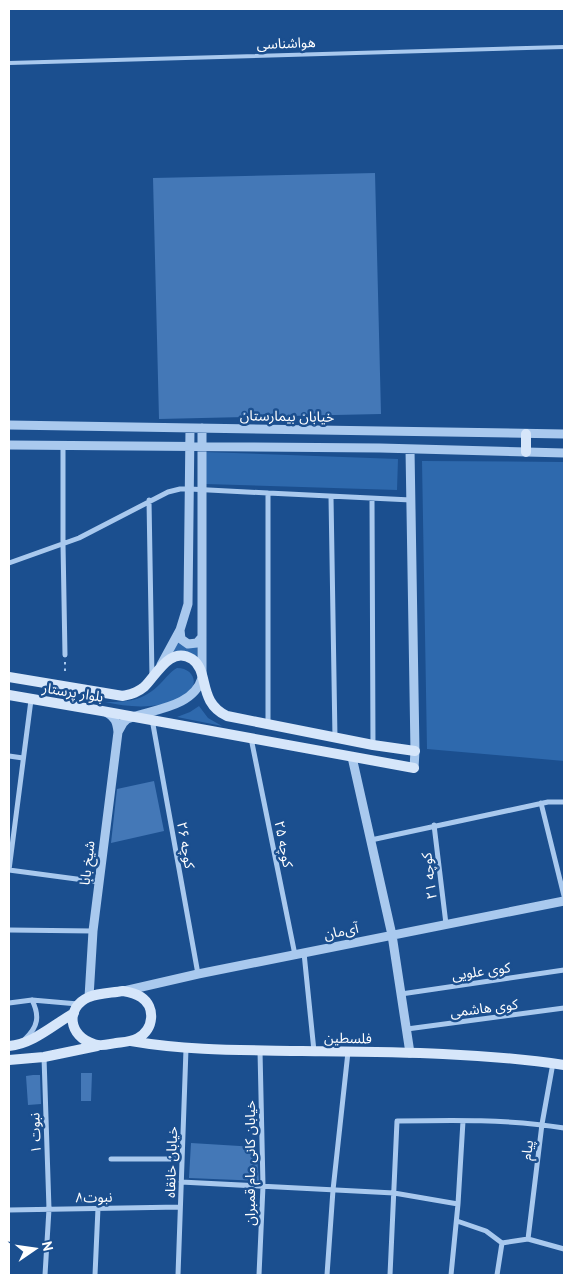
<svg xmlns="http://www.w3.org/2000/svg" width="573" height="1284" font-family="'PT Sans','Noto Sans Arabic',sans-serif">
<style>
.green{fill:#2e69ad}
.building{fill:#4478b7}
.lines{fill:none;stroke-linecap:round;stroke-linejoin:round}
.path{stroke:#a9c9ee;stroke-width:2;stroke-dasharray:2.5 4;stroke-linecap:butt}
.service{stroke:#a9c9ee;stroke-width:4}
.minor{stroke:#a9c9ee;stroke-width:5}
.tertiary{stroke:#a9c9ee;stroke-width:9}
.secondary{stroke:#d6e6fa;stroke-width:10}
.labels{text-anchor:middle;dominant-baseline:central;stroke-width:5;stroke-linejoin:round;paint-order:stroke}
.street-label{font-size:14px;fill:#fff;stroke:#1b4f8f}
</style>
<rect width="100%" height="100%" fill="#1b4f8f"/>
<path class="green" d="M205,452L398,459L397,490L205,484Z
M422,461L564,462V761L427,749Z
M178,641L187,648L197,647V656L185,651H173Z
M177,668C194,668 200,685 186,694C162,710 132,708 105,702C128,702 143,701 160,684C166,678 170,672 177,668Z
M199,706L208,718L222,726L177,717L190,712Z"/>
<path class="building" d="M375,173L381,414L159,419L153,178Z
M154,781L164,831L111,843L117,789Z
M81,1073H92L91,1101H81Z
M33,1075H40L41,1104L28,1105L26,1076Z
M191,1143L256,1147L259,1181L189,1178Z"/>
<g class="lines">
<path class="path" d="M65,662V675"/>
<path class="service" d="M9,63L564,47"/>
<path class="minor" d="M63,446V544L65,655
M268,493L411,500
M331,497L335,738
M372,499L373,745
M149,500L152,677
M9,563L79,538L168,492L180,489H190L268,493V724
M31,700L9,870L99,882
M152,719L198,974
M251,738L295,955
M9,756L23,758
M541,803L564,896
M434,825L446,924
M371,840L548,802H564
M9,930L93,931
M304,953L314,1051
M401,994L564,970
M9,1003L32,1000L78,1004
M407,1029L564,1008
M25,1039C38,1027 40,1016 32,1000
M44,1057L49,1209L45,1275
M111,1159H182
M181,1182L394,1193L458,1204
M9,1210L180,1207
M457,1221L486,1231L502,1243L528,1239L564,1249
M528,1239L542,1124L553,1063
M95,1275L98,1208
M178,1275L186,1049
M259,1275L263,1186L260,1051
M327,1275L333,1190L348,1052
M390,1275L397,1121C453,1120 509,1119 564,1128
M451,1275L458,1204L463,1121
M497,1275L502,1243"/>
<path class="tertiary" d="M9,425L564,434
M9,445L380,448L564,453
M410,449L415,751L414,768
M180,630L181,639L188,644L197,643L202,637
M161,665L180,630L188,604L190,428
M118,732L123,723L127,719C152,709 193,708 202,678V428
M352,757L392,935L410,1053
M124,991L198,974L564,901
M89,997L93,931L118,732C117,722 115,717 106,712"/>
<path class="secondary" d="M526,452V434
M9,677L123,696C131,694 137,693 144,687C156,676 170,645 192,659C210,671 197,702 227,716L373,745L415,751
M9,695L102,711L414,768
M123,991C129,992 135,993 141,997C156,1007 154,1029 138,1038C131,1042 124,1042 116,1043C109,1044 101,1047 94,1044C69,1037 64,1008 89,997C99,993 112,993 123,991Z
M131,1041C188,1051 245,1050 302,1051C389,1052 478,1052 564,1065
M9,1046C33,1044 53,1025 74,1013
M9,1060L44,1057L97,1046"/>
</g>
<g class="labels">
<g class="street-label">
<text transform="translate(286 43) rotate(-2)">هواشناسی</text>
<text transform="translate(287 416) rotate(1)">خیابان بیمارستان</text>
<text transform="translate(73 692) rotate(9)">بلوار پرستار</text>
<text transform="translate(284 844) rotate(79)">کوچه ۲۵</text>
<text transform="translate(186 845) rotate(80)">کوچه ۲۶</text>
<text transform="translate(87 863) rotate(-83)">شیخ بابا</text>
<text transform="translate(429 876) rotate(-97)">کوچه ۲۱</text>
<text transform="translate(341 931) rotate(-12)">آی‌مان</text>
<text transform="translate(481 971) rotate(-8)">کوی علویی</text>
<text transform="translate(484 1008) rotate(-7)">کوی هاشمی</text>
<text transform="translate(348 1038) rotate(1)">فلسطین</text>
<text transform="translate(35 1133) rotate(-92)">نبوت ۱</text>
<text transform="translate(527 1150) rotate(-83)">پیام</text>
<text transform="translate(171 1162) rotate(-88)">خیابان خانقاه</text>
<text transform="translate(250 1163) rotate(-90)">خیابان کانی مام قمبران</text>
<text transform="translate(94 1197) rotate(-1)">نبوت۸</text>
</g>
</g>
<rect width="573" height="1284" fill="none" stroke="#ffffff" stroke-width="20"/>
<g transform="translate(35 1249) rotate(77)" stroke="#1b4f8f" stroke-width="4" paint-order="stroke">
<path d="M0-4L9 19L0 12L-9 19Z" fill="#ffffff"/>
<text y="-8" font-size="14" font-weight="bold" text-anchor="middle" fill="#ffffff">N</text>
</g>
</svg>
